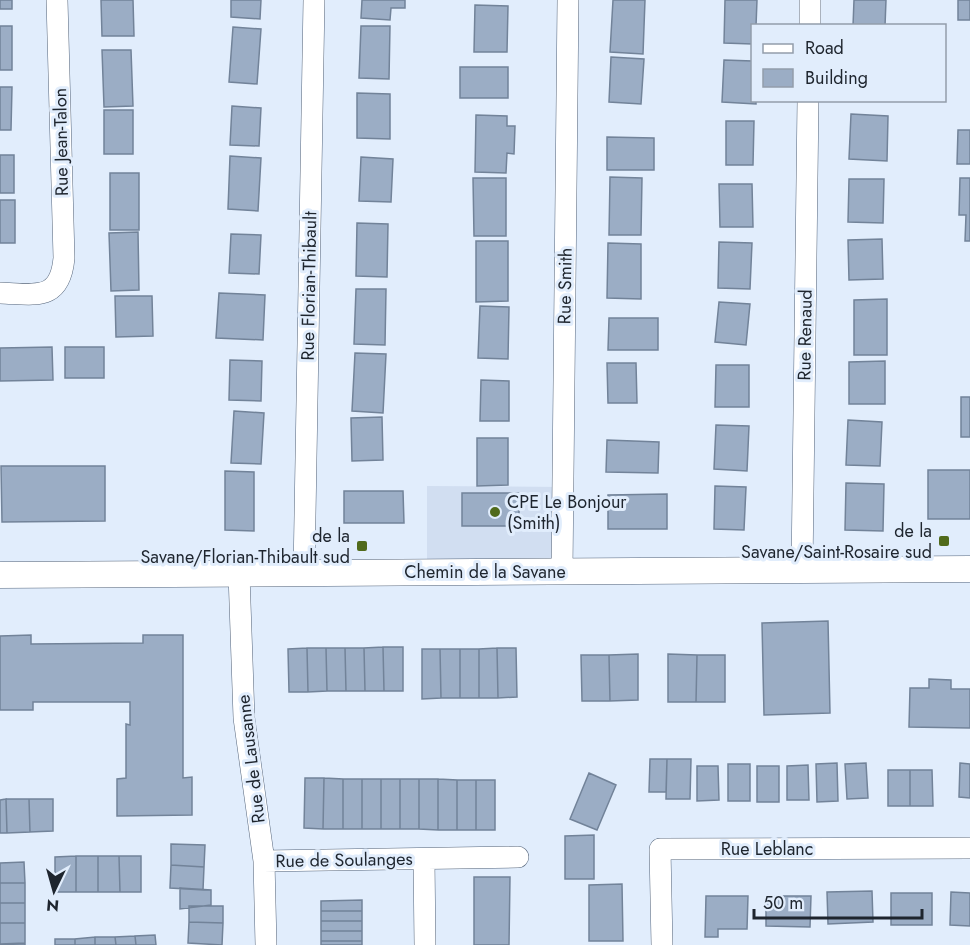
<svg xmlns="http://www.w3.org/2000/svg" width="970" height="945" font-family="Jost,sans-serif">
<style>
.built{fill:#d1def1}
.building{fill:#9badc5;stroke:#728399;stroke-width:1.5}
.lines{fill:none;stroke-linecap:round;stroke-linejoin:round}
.minor-casing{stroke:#54647a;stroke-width:22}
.tertiary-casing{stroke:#54647a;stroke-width:27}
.minor{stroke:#fff;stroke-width:21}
.tertiary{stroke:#fff;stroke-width:26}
.poi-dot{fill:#506a1b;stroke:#e1edfc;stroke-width:2}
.labels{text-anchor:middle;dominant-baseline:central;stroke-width:6;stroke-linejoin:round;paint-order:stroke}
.street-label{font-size:18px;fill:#1e252e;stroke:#e1edfc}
.poi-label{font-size:18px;fill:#1e252e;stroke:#e1edfc;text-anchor:end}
</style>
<rect width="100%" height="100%" fill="#e1edfc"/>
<path class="built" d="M427,486L563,487L562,572H427Z"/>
<path class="building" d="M0,0H12V9H0Z
M101,0H133L134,36H102Z
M231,0H261L260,19L231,17Z
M362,0H405V8H391L390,20L361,18Z
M613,0H645L643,54L610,52Z
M725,0H757L756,26H752V44L724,43Z
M854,0H886L885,26H853Z
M958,0H970V20H958Z
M475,5L508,6L507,52H474Z
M0,26H12V70H0Z
M361,26H390L389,79L359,78Z
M233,27L261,29L257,84L229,82Z
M102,50H131L133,106L104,107Z
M611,57L644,59L641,104L609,102Z
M724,60L752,61V100H756V104L722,102Z
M460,67H508V98H460Z
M0,87H12L11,130H0Z
M357,93L390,94V139L357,138Z
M232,106L261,108L259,146L230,145Z
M104,110H133V154H104Z
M851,114L888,116L887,161L849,159Z
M476,115L507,116V126H515L514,154L507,153L506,173L475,172Z
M726,121H754L753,165H726Z
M958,130H970V164H957Z
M607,137L654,138V170H607Z
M0,155H14V193H0Z
M230,156L261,158L258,211L228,209Z
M361,157L393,159L391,202L359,201Z
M110,173H139V230H110Z
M610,177L642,178L641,235H609Z
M473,178H506V236H474Z
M960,178H970V241H965L966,215H959Z
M849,179H884L883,223L848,222Z
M719,184H752L753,227H720Z
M0,200H15V243H0Z
M357,223L388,224L387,277L356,276Z
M138,232L139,290L111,291L109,233Z
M231,234L261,235L259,274L229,273Z
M882,239L883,279L849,280L848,240Z
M476,241H508V301L476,302Z
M719,242L752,243L750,289L718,288Z
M608,243L641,244V299L607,298Z
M356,289H386L385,345L354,344Z
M219,293L265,295L263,340L216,338Z
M115,296H152L153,336L116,337Z
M887,299V355H854V300Z
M719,302L750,304L746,345L715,342Z
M480,306L509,307L508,359L478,358Z
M609,318H658V350H608Z
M52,347L53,380L0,381V348Z
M65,347H104V378H65Z
M355,353L386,354L383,413L352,411Z
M230,360L262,361L261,401L229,400Z
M885,361V404H849V362Z
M607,363H636L637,403H608Z
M716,365H749V407H715Z
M481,380L509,381V421H480Z
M961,397H970V437H961Z
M234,411L264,413L261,464L231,463Z
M382,417L383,460L352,461L351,418Z
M848,420L882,422L880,466L846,465Z
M716,425L749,426L747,471L714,469Z
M477,438H508V485L477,486Z
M607,440L659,442L658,473L606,472Z
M1,466H105V521L2,522Z
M928,470H970V519H928Z
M225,471L254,472V531L225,530Z
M846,483L884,484L883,531L845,530Z
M715,486L746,487L744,530L714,529Z
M344,491H403L404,523H344Z
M462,493H519V526H462Z
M667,494V529H608V495Z
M828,621L830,713L764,715L762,623Z
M31,635V644L143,643V635H183V778L192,777V815L117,816V779L126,778V724L130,725V702H33V710H0V636Z
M383,647H403V691H384Z
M383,647L384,691H365L364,648Z
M307,648H326L327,691L308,692Z
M307,648L308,692H289L288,649Z
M326,648H345L346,691H327Z
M345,648H364L365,691H346Z
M497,648H516L517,697L498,698Z
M497,648L498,698H479V649Z
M422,649H440L441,698L422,699Z
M440,649H460V698H441Z
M460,649H479V698H460Z
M638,654V700L610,701L609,655Z
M668,654L697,655L696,702H668Z
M581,655H609L610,701H582Z
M697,655H725V702H696Z
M929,679L951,680V689H970V728L909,727L910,688H929Z
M650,759H667L666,792H649Z
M667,759H691L690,799H666Z
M837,763L838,801L817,802L816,764Z
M866,763L868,798L847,799L845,764Z
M960,763L970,764V798L959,797Z
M728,764H750V801H728Z
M808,765L809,800H787V766Z
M697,766H718L719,800L697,801Z
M757,766H779V802H757Z
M888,770H910V806H888Z
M910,770H932L933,806H910Z
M589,773L616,785L597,830L570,819Z
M305,778H324L323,829L304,828Z
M324,778L343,779V829H323Z
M343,779H362V829H343Z
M362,779H381V829H362Z
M381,779H400V829H381Z
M400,779H419V829H400Z
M419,779H438V830L419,829Z
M438,779L457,780V830H438Z
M457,780H476V830H457Z
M476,780H495V830H476Z
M6,799H29L30,832L7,833Z
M6,799L7,833H0V800Z
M29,799H53V831L30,832Z
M594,835V879H565V836Z
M171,844L205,845L204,867L171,865Z
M76,856H98V892H76Z
M76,856V892H55V857Z
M98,856H119L120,892H98Z
M119,856H141V892H120Z
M24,862L25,883H0V863Z
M171,865L204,867L203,890L170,888Z
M474,877H510L509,945H474Z
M0,883H25V903H0Z
M622,884L623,941H589V885Z
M180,888L211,890V905L180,909Z
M872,891L873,922L828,924L827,892Z
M951,892L970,893V926L950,925Z
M891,893H932V925H891Z
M706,896H748L747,929H718V937H705Z
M766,896H811L810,927L766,926Z
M362,900V911H321V901Z
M0,903H25V923H0Z
M189,906H223V923L189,922Z
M321,911H362V921H321Z
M321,921H362V931H321Z
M189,922L223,923L222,945L188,943Z
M0,923H25V943L0,944Z
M321,931H362V941H321Z
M155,935L156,945H136L135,936Z
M135,936L136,945H116L115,937Z
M95,937V945H75V939Z
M95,937H115L116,945H95Z
M55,939H75V945H55Z
M321,941H362V945H321Z
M25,943V945H0V944Z"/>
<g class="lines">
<defs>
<path id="minor" d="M810,26V0
M0,293C35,294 60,302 64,258L57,0
M802,570L808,100
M562,572L568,0
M304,573L314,0
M239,574L244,718L264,861L266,945
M424,859L425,945
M264,861L518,857
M662,945L660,849L970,848"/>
<path id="tertiary" d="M0,575L970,569"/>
</defs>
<use href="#minor" class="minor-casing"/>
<use href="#tertiary" class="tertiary-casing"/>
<use href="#minor" class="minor"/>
<use href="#tertiary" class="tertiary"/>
</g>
<g class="poi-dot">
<circle cx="495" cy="512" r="6"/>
<rect x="938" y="535" width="12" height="12" rx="3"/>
<rect x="356" y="540" width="12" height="12" rx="3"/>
</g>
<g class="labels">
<g class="street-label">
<text transform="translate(61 142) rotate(-91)">Rue Jean-Talon</text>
<text transform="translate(309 286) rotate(-89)">Rue Florian-Thibault</text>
<text transform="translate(565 286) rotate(-89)">Rue Smith</text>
<text transform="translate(805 335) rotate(-89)">Rue Renaud</text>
<text x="485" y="572">Chemin de la Savane</text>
<text transform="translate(251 759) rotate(-97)">Rue de Lausanne</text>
<text x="767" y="849">Rue Leblanc</text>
<text transform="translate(344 860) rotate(-1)">Rue de Soulanges</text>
</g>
<g class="poi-label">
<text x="507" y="502" text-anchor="start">CPE Le Bonjour<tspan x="507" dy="21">(Smith)</tspan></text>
<text x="932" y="531">de la<tspan x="932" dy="21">Savane/Saint-Rosaire sud</tspan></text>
<text x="350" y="536">de la<tspan x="350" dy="21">Savane/Florian-Thibault sud</tspan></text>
</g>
</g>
<rect x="751" y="24" width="195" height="78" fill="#e1edfc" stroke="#939daa" stroke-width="1.5"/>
<rect x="763" y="44" width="30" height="9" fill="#ffffff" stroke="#939daa" stroke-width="1.5"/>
<text x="805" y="54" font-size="18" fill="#1e252e">Road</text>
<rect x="763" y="69" width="30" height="18" fill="#9badc5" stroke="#939daa" stroke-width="1.5"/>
<text x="805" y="84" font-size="18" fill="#1e252e">Building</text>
<g transform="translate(54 891) rotate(185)" stroke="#e1edfc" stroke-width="4.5" paint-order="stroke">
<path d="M0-4.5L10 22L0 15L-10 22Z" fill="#1e252e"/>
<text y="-9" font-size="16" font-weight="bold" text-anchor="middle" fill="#1e252e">N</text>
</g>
<path d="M754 909v9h168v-9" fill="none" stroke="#1e252e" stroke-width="3"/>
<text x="763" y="909" font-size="18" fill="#1e252e" stroke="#e1edfc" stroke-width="4.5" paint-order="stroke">50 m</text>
</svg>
